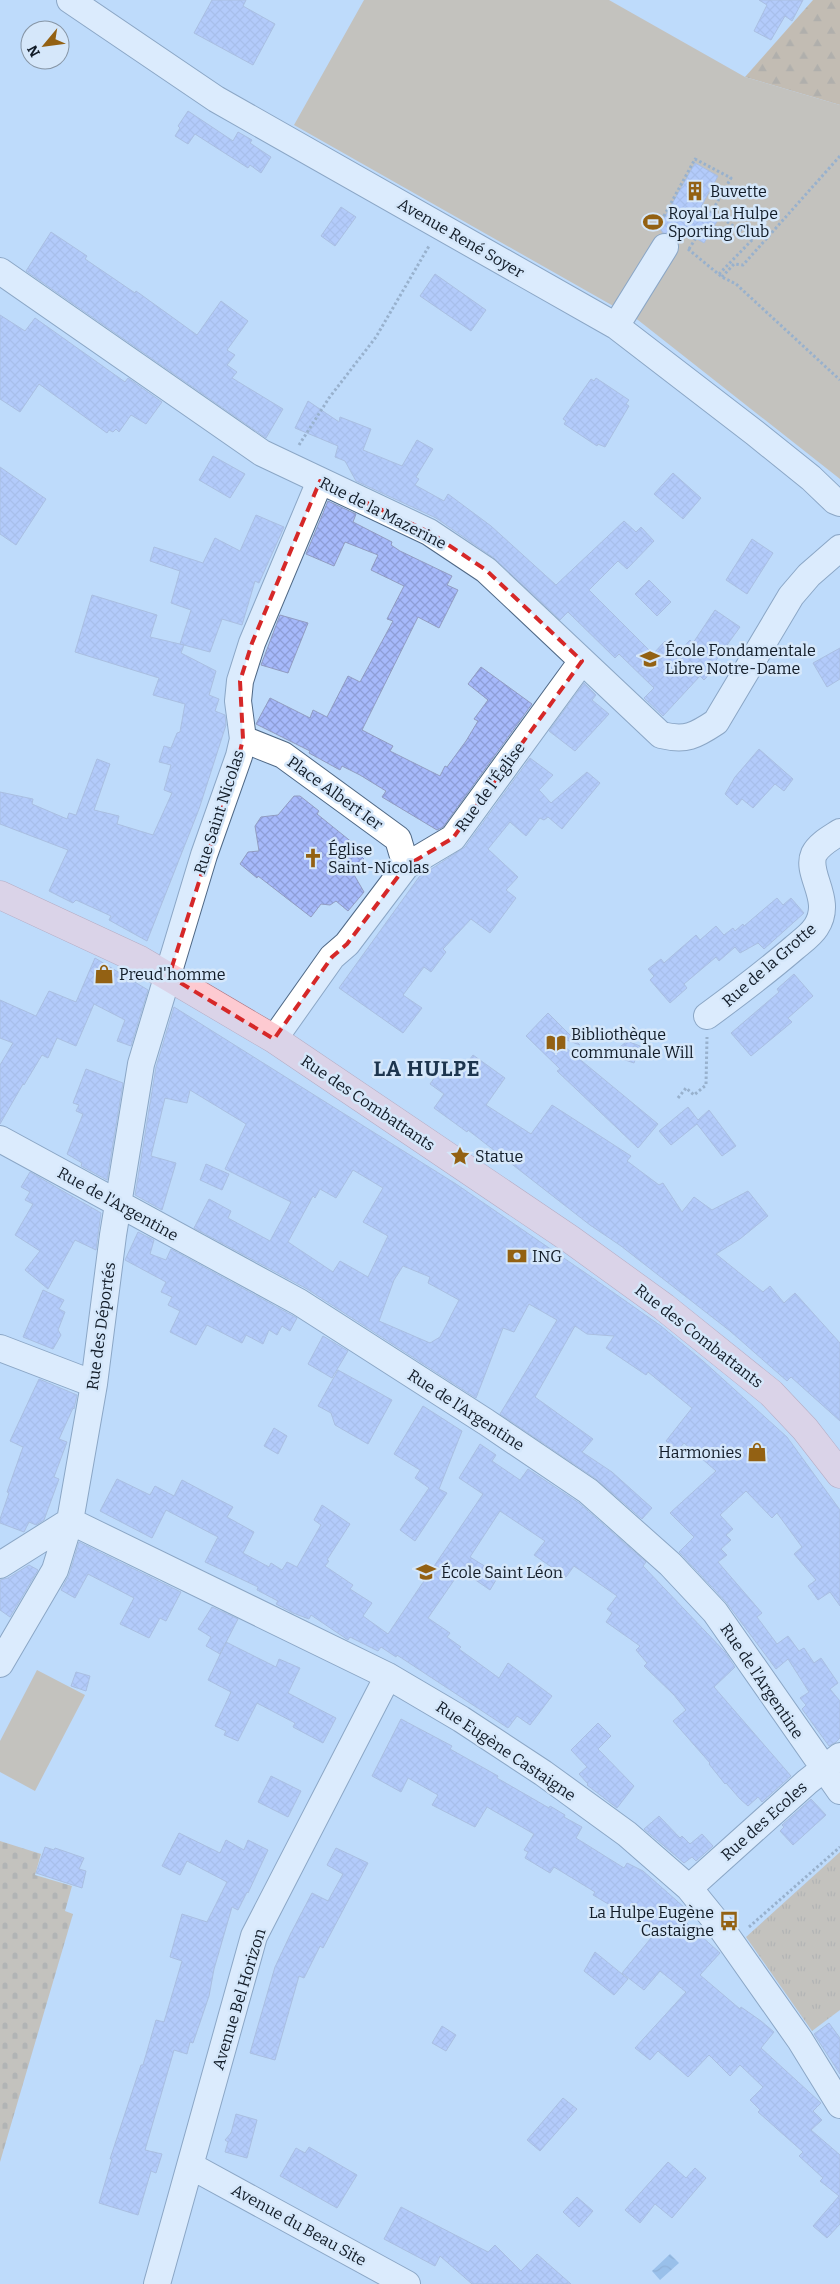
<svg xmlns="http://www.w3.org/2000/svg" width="840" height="2284" font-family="Bitter,serif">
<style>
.grass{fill:url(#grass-tufts)}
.forest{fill:url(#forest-firs)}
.cemetery{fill:url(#cemetery-stones)}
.garden{fill:#cba474}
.water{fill:url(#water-waves)}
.building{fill:url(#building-cross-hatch);stroke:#919cc1;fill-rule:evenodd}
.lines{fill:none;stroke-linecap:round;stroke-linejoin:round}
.minor-casing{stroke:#4f6885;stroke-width:28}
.major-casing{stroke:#aa7682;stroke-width:29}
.path{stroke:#6b7f95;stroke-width:3;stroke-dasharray:2.5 2.5;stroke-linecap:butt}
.minor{stroke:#fff;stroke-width:26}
.major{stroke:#fdcad1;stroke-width:28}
.path-bridge{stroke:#6b7f95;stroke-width:3;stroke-dasharray:2.5 2.5;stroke-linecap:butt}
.marked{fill:none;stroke:#d62828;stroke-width:4;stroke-dasharray:10 6;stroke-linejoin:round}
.labels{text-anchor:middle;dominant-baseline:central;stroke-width:5;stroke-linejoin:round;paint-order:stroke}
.poi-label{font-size:16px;fill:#121c28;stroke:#d5e7fa;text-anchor:start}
.street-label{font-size:16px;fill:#121c28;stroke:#d5e7fa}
.district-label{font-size:21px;font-weight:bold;letter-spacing:1px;fill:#1d354e;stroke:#d5e7fa}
</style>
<defs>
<pattern id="grass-tufts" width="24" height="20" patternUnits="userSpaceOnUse" patternTransform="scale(1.25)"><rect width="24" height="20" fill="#cba474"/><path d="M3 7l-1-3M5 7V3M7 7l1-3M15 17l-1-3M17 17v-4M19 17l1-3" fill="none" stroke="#a3855f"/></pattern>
<pattern id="forest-firs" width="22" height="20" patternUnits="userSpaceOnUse" patternTransform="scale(1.25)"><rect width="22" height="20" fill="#c8985c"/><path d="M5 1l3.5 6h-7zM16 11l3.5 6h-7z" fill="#a17b4c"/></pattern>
<pattern id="cemetery-stones" width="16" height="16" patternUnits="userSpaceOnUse" patternTransform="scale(1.25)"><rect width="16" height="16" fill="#cba474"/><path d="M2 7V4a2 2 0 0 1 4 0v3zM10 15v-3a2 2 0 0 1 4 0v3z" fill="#a3855f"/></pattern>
<pattern id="water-waves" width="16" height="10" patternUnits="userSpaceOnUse" patternTransform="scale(1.25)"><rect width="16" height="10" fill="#6d9fd5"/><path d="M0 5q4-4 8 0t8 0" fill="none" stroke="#5881ad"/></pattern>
<pattern id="building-cross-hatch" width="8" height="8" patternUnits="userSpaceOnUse" patternTransform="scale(1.25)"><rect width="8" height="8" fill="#a6b9fb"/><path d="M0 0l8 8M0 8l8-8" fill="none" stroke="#8e9ed7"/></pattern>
</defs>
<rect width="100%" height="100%" fill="#bedbfb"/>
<path class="grass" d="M840,1852V2010L812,2031L746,1937Z"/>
<path class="forest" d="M813,0H840V105L745,77Z"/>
<path class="cemetery" d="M0,1841L41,1854L35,1875L72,1886L65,1911L73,1914L0,2162Z"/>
<path class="garden" d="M364,0H609L745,77L840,105V479L638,320L294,125Z
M37,1670L85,1695L35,1791L0,1772V1741Z"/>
<path class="water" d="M670,2254L679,2263L660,2280L652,2271Z"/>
<path class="building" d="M212,0H246L243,6L275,24L253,65L194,33Z
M759,0H803L792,21L785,16L771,40L754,31L767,5Z
M188,111L233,141L238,132L252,140L250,143L271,157L261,173L250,165L248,168L195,134L188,144L175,136L180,128L178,126Z
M695,163L718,176L701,207L719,218L704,243L687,233L682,240H678L672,234L663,233L659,227Z
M341,207L356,217L335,246L321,236Z
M51,232L87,256L85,259L135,293L136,291L197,335L221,301L248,321L227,350L235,355L227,365L237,372L232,378L283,409L266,438L26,271Z
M435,274L486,310L471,331L420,296Z
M0,315L25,331L35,318L125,382L128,378L162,402L146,424L131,415L119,432L116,429L113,432L109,430L107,433L39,384L20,412L0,399Z
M596,378L629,400L626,404L629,406L605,447L598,444L597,446L564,424L566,421L563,419L591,379L594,381Z
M308,401L339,422L340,417L371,429L363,450L402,466L417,440L433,449L416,477L419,479L415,485L444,501L448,494L491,526L556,585L624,521L636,532L641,527L654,541L627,569L618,561L589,590L653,654L665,641L678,653L690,640L693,643L715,610L740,627L714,663L717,666L704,680L700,676L663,716L644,698L654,688L619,654L615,658L568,612L560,620L494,558L436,518L356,481L345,461L335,457L338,446L295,428Z
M213,456L245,474L230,498L199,480Z
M0,467L46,499L16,545L0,534Z
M673,473L701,498L683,519L654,494Z
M328,501L356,514L353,522L392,542L391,545L400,551L452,576L447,585L458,590L439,628L418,617L362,730L393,746L390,751L440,776L445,766L447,767L466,741L478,721L474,719L488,700L468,684L481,667L532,704L443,827L437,830L382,797L386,791L360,775L342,766L340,770L309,753L310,751L256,724L270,698L310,718L313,710L327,717L348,676L360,682L393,621L387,619L404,586L371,570L378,555L345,542L334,566L306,554Z
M256,515L284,527L259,583L255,581L242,625L222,619L210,652L180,644L191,610L171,603L180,571L150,561L154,547L203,563L215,538L240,551Z
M752,539L773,553L747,594L726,580Z
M649,580L671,602L657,616L635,594Z
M92,595L157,615L150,637L184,645L181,653L216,671L209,695L219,699L215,711L225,715L226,725L199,809L147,941L109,920L111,916L76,900L73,903L49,891L68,850L0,824V792L33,799L32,804L67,819L69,813L76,815L97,759L110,764L94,810L119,816L117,824L153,835L172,793L164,790L171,765L159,762L164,746L171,748L177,733L180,732L185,704L153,695L159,678L75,652Z
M280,615L308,623L288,673L261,665Z
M840,648V679L827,687L813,663Z
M584,683L596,695L592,700L609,714L575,751L549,731Z
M759,749L793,779L784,791L775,784L753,808L742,799L737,805L725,794L735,777Z
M530,758L553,775L539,790L551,803L587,772L600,783L562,829L548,817L544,820L540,818L526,836L510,822L488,849L518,877L506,890L516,898L490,933L471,919L443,949L446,952L431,972L424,967L403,995L422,1008L403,1033L339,988L419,877L465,847Z
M294,796H300L319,811L317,814L364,852L361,856L364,859L353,873L364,892L348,911L336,901L330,905L321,904L311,917L258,876L257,878L240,864L248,852L259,851L255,826L261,817L278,815Z
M777,898L783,905L791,898L804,913L764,949L758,943L740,953L735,947L719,961L716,957L684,984L687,988L670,1003L650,980L654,976L648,969L661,959L664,963L696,935L700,940L716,926L724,935L733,928L735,931L743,924L744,926Z
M95,958L148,990L131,1046L117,1041L125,1020L94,1004L76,1046L57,1038L48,1058L42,1055L24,1085L23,1084L0,1124V1065L13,1043L0,1038V1000L36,1016L49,991L76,1002Z
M794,974L813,996L788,1018L792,1022L751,1056L731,1033L779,992L777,989Z
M174,1007L456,1184L587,1274L661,1326L703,1361L787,1437L840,1510V1606L830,1592L818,1600L808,1586L816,1580L794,1554L802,1547L777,1513L772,1518L746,1491L720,1515L733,1529L726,1535L731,1540L721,1549L727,1555L718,1562L762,1613L757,1617L777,1644L788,1636L799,1651L804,1648L814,1663L821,1658L838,1683L830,1689L840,1701V1738L836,1742L829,1746L802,1709L806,1705L800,1698L809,1692L788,1659L776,1669L726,1602L679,1552L694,1537L670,1513L716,1471L684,1443L678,1450L666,1441L692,1408L648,1372L646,1375L606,1348L614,1336L587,1334L575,1326L535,1397L593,1439L582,1452L612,1472L652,1508L642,1519L596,1479L500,1414L557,1320L529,1304L514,1332L503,1328L476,1398L307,1289L194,1228L209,1199L231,1211L228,1218L270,1241L291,1202L225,1169L246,1124L190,1090L187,1103L165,1098L151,1156L176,1163L162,1210L135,1195L156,1067ZM353,1170L383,1188L363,1222L388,1236L368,1277L340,1261L333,1272L288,1242L313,1196L315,1198L320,1189L336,1198ZM403,1266L430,1277L428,1283L459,1300L440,1337L430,1343L379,1321L394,1280Z
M548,1013L580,1045L548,1033L658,1124L638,1148L557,1071L560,1069L526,1036Z
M627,1041L640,1046L634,1063L611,1055Z
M473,1055L505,1078L486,1105L531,1134L552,1105L631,1156L627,1161L659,1185L663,1183L682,1212L694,1197L712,1210L748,1191L768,1216L740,1239L716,1254L763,1292L770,1286L784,1303L795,1293L840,1343V1421L791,1377L787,1381L730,1331L621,1246L590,1225L468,1130L467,1132L434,1108L444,1094L430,1084L442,1067L456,1077Z
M86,1069L123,1083L107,1180L81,1166L82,1163L67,1154L83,1114L76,1111L79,1105L73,1103Z
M688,1107L698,1120L709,1110L736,1146L722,1156L697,1124L671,1145L659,1131Z
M206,1164L229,1174L222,1190L200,1180Z
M30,1172L101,1213L96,1250L75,1240L48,1289L25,1270L40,1251L15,1235L33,1204L25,1200L30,1192L21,1187Z
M138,1232L154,1240L150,1254L166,1260L171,1249L297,1318L290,1331L282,1326L277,1335L269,1330L263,1344L246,1335L242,1343L207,1325L196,1345L170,1332L180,1311L168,1305L172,1297L161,1292L166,1282L125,1260Z
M43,1290L64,1300L59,1309L65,1312L58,1330L61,1335L53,1349L23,1337Z
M323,1336L348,1351L332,1378L308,1364Z
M338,1370L392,1400L368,1444L335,1425L331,1413L318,1406Z
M39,1379L77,1395L74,1409L73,1408L59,1439L67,1442L54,1477L59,1479L44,1520L36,1525L29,1522L24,1532L0,1523V1519L9,1493L7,1492L23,1447L10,1441Z
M423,1406L462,1431L439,1489L447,1493L415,1541L400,1530L429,1488L415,1478L420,1470L394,1454Z
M274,1428L287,1436L278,1454L264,1446Z
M480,1444L496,1455L492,1461L520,1480L528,1469L579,1503L646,1562L643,1566L725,1652L735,1667L714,1687L791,1776L762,1802L758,1797L748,1806L740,1799L726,1783L725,1784L709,1764L710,1763L673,1721L686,1710L674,1695L644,1666L647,1663L636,1650L640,1646L606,1622L612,1613L607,1609L617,1596L574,1566L566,1577L534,1555L545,1541L500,1511L470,1557L499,1575L490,1590L461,1570L428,1618L450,1633L447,1637L461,1647L459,1649L499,1678L508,1663L552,1696L530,1725L517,1716L508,1728L397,1655L396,1657L381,1647L378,1651L350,1637L348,1640L311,1615L309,1619L293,1613L276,1604L278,1601L257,1590L258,1587L205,1562L218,1537L166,1510L152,1538L100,1511L117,1479L150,1495L155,1486L174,1496L182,1480L233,1507L227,1517L254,1532L243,1553L269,1567L271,1563L282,1570L287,1562L297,1567L321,1525L314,1520L322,1505L350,1524L327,1560L329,1561L325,1566L353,1585L350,1589L372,1603L363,1616L388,1634L483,1494L459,1478Z
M79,1542L181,1592L166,1621L160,1618L149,1638L120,1624L134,1598L88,1574L75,1598L61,1590L69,1575Z
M29,1565L38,1570L10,1617L0,1610V1580L8,1578Z
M212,1607L238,1619L220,1654L206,1646L211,1637L198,1629Z
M226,1642L276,1667L279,1659L300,1668L288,1693L336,1718L323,1743L293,1727L295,1723L257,1703L238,1741L224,1735L226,1731L215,1726L231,1692L208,1680Z
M76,1672L90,1676L86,1691L71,1686Z
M401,1719L452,1746L450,1749L498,1776L497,1778L549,1808L550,1806L565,1815L564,1817L582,1827L576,1838L624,1868L627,1863L643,1871L685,1908L679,1916L720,1953L700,1975L740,2009L741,2007L761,2021L774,2032L761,2048L821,2103L813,2111L822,2120L811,2130L840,2155V2224L827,2238L813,2226L839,2196L820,2181L823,2178L799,2156L803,2152L758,2112L760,2110L750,2100L763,2087L740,2065L730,2076L709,2055L688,2077L658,2051L650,2060L635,2048L686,1992L660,1971L644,1990L622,1973L656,1932L623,1906L620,1911L593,1895L595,1892L554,1867L550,1873L525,1858L528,1852L524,1850L534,1834L487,1807L475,1827L432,1805L438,1795L408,1778L401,1792L372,1776Z
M598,1723L611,1736L598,1749L634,1786L617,1808L587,1785L588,1784L579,1774L587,1767L571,1750Z
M271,1776L301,1791L288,1817L258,1802Z
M811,1799L826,1815L793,1845L780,1831L784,1827L782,1825Z
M659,1816L680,1838L682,1836L690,1844L702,1834L713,1846L696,1861L692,1857L684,1863L644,1829Z
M179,1833L220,1853L226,1840L244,1850L248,1840L268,1850L248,1893L247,1892L238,1910L232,1907L214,1969L209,1996L193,2043L190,2042L187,2054L174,2050L145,2150L162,2154L156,2173L151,2171L138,2215L99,2203L112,2159H110L141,2065H143L156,2020L164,2022L182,1961L170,1957L182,1914L207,1922L227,1882L187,1861L180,1875L162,1866Z
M45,1847L54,1850L55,1848L84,1858L79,1869L86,1871L82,1888L36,1873Z
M336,1848L368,1863L323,1948L320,1946L304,1978L299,1976L275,2060L250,2053L275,1967L291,1933L312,1893L328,1901L343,1874L327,1865Z
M595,1952L628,1979L614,1995L584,1971Z
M829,2023L840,2038V2074L814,2034Z
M442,2026L456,2035L446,2051L432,2043Z
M563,2098L577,2109L540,2151L527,2140Z
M236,2114L257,2120L247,2158L225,2152L228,2142L225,2140L231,2133Z
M309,2147L357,2175L337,2208L280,2176L296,2148L305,2153Z
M668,2162L686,2178L695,2168L706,2178L672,2218L655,2204L640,2223L625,2210Z
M577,2197L593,2211L579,2227L563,2212Z
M401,2207L488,2252L495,2245L521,2271L537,2254L571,2284H472L440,2256L435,2266L384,2239Z"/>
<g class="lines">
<defs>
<path id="minor" d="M70,0L216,99L616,326L755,433L811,478L835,501L840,503
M0,271L262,453L429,532L486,570L661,735C686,741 695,736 716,722L791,596L809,575L840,548
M616,326L665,247
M243,739L283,755L398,839L406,866
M707,1016C737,994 766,972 794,948C801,942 811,935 816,927C834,900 805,874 814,854C819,844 831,838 840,832
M274,1039L332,957L347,944L406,866L453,838L582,661
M0,1139L299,1302L486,1422L588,1491L670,1564L715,1612L840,1791
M0,1348L94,1384
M70,1521L388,1676L461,1719L543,1773L627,1834L689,1888L719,1925L800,2040L840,2105
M0,1565L70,1521
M0,1664L55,1570L70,1521L94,1384L113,1235L141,1064L204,855L239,756L243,739L238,701L240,681L252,643L320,481
M689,1888L807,1782L840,1756
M191,2166L407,2284
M157,2284L254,1936L388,1676"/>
<path id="major" d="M0,895L140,960L274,1039L570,1239L664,1307L771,1393L805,1429L840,1474"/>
</defs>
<use href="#minor" class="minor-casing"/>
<use href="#major" class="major-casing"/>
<path class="path" d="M659,225L695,159L731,178L711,213
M688,249L722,277L736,284L840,380
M689,249L696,238
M719,274L753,239
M722,277L734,264L743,265L840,156
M299,445L329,398L376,337L429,246
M678,1098L686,1088L694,1095L706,1085L707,1037
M749,1927L840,1847"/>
<use href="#minor" class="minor"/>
<use href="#major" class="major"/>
<path class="path-bridge" d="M702,205L753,239"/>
</g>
<path d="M0 0H840V2284H0ZM320,481L429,532L486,570L582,661L453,838L406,866L347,944L332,957L274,1039L169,976L239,756L243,739L240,681L252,643Z" fill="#bedbfb" fill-opacity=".55" fill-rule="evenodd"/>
<path class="marked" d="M320,481L429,532L486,570L582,661L453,838L406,866L347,944L332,957L274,1039L169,976L239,756L243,739L240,681L252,643Z"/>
<defs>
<symbol id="building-bare" viewBox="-9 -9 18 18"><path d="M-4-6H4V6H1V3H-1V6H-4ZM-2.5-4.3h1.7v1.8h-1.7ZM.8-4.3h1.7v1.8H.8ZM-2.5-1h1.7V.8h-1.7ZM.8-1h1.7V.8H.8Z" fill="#936113" stroke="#d5e7fa" stroke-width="2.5" paint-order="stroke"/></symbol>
<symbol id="stadium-bare" viewBox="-9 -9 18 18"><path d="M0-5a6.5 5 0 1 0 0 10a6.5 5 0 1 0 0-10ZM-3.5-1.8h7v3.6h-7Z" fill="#936113" stroke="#d5e7fa" stroke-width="2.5" paint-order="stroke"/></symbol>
<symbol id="school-bare" viewBox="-9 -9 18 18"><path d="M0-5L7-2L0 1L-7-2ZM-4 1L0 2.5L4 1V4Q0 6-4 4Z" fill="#936113" stroke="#d5e7fa" stroke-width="2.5" paint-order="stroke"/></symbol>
<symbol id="church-bare" viewBox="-9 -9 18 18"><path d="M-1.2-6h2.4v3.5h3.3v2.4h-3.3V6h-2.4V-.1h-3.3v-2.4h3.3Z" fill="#936113" stroke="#d5e7fa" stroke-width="2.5" paint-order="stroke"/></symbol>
<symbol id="shop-bare" viewBox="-9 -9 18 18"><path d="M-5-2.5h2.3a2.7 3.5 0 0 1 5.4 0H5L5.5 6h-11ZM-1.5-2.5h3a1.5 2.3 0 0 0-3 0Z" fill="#936113" stroke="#d5e7fa" stroke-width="2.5" paint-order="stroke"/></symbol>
<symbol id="library-bare" viewBox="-9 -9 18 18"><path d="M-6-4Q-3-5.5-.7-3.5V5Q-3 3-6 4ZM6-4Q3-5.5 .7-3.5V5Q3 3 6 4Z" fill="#936113" stroke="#d5e7fa" stroke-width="2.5" paint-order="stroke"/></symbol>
<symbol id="sight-bare" viewBox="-9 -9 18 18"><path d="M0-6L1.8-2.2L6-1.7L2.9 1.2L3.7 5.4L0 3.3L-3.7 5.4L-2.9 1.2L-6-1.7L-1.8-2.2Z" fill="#936113" stroke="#d5e7fa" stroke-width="2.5" paint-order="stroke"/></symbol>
<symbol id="bank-bare" viewBox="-9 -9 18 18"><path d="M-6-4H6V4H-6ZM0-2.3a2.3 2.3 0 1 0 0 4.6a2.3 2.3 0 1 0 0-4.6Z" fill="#936113" stroke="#d5e7fa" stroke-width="2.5" paint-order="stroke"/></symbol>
<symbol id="bus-bare" viewBox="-9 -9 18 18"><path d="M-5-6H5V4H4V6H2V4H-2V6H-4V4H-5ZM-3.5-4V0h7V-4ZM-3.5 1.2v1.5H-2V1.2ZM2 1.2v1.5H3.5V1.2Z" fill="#936113" stroke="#d5e7fa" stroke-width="2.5" paint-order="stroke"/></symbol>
</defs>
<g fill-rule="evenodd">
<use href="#building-bare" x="681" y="177" width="28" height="28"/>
<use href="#stadium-bare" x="639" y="208" width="28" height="28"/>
<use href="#school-bare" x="636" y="645" width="28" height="28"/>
<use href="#church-bare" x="299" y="844" width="28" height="28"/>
<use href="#shop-bare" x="90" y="960" width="28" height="28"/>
<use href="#library-bare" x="542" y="1029" width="28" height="28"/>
<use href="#sight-bare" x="446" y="1142" width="28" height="28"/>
<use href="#bank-bare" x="503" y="1242" width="28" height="28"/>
<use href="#shop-bare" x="743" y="1438" width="28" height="28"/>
<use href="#school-bare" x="412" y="1558" width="28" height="28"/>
<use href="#bus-bare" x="715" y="1907" width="28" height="28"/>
</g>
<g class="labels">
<g class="poi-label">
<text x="710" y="191">Buvette</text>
<text x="668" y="213">Royal La Hulpe<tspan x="668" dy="18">Sporting Club</tspan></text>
<text x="665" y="650">École Fondamentale<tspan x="665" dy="18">Libre Notre-Dame</tspan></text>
<text x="328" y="849">Église<tspan x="328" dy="18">Saint-Nicolas</tspan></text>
<text x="119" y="974">Preud'homme</text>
<text x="571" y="1034">Bibliothèque<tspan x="571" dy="18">communale Will</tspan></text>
<text x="475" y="1156">Statue</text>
<text x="532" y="1256">ING</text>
<text x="742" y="1452" text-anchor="end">Harmonies</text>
<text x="441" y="1572">École Saint Léon</text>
<text x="714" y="1912" text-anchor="end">La Hulpe Eugène<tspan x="714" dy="18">Castaigne</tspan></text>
</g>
<g class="street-label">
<text transform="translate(461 238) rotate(30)">Avenue René Soyer</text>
<text transform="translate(383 513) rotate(27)">Rue de la Mazerine</text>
<text transform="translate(490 787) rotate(-54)">Rue de l'Église</text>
<text transform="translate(335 793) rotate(36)">Place Albert Ier</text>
<text transform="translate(219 812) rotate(-72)">Rue Saint Nicolas</text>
<text transform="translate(769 965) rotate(-41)">Rue de la Grotte</text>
<text transform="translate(368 1103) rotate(34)">Rue des Combattants</text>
<text transform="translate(118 1204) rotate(29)">Rue de l'Argentine</text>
<text transform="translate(101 1326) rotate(-82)">Rue des Déportés</text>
<text transform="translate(699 1336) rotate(38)">Rue des Combattants</text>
<text transform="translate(466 1410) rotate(33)">Rue de l'Argentine</text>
<text transform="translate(762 1681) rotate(56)">Rue de l'Argentine</text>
<text transform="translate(506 1751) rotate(34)">Rue Eugène Castaigne</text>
<text transform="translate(764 1821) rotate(-42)">Rue des Ecoles</text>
<text transform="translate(239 1999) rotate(-73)">Avenue Bel Horizon</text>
<text transform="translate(299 2225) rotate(29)">Avenue du Beau Site</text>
</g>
<g class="district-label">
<text x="427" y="1069">LA HULPE</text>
</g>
</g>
<g transform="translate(45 45) rotate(241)"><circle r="24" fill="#d5e7fa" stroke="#8796a6"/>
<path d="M0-4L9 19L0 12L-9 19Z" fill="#936113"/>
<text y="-8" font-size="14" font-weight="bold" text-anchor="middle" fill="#121c28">N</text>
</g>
</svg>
